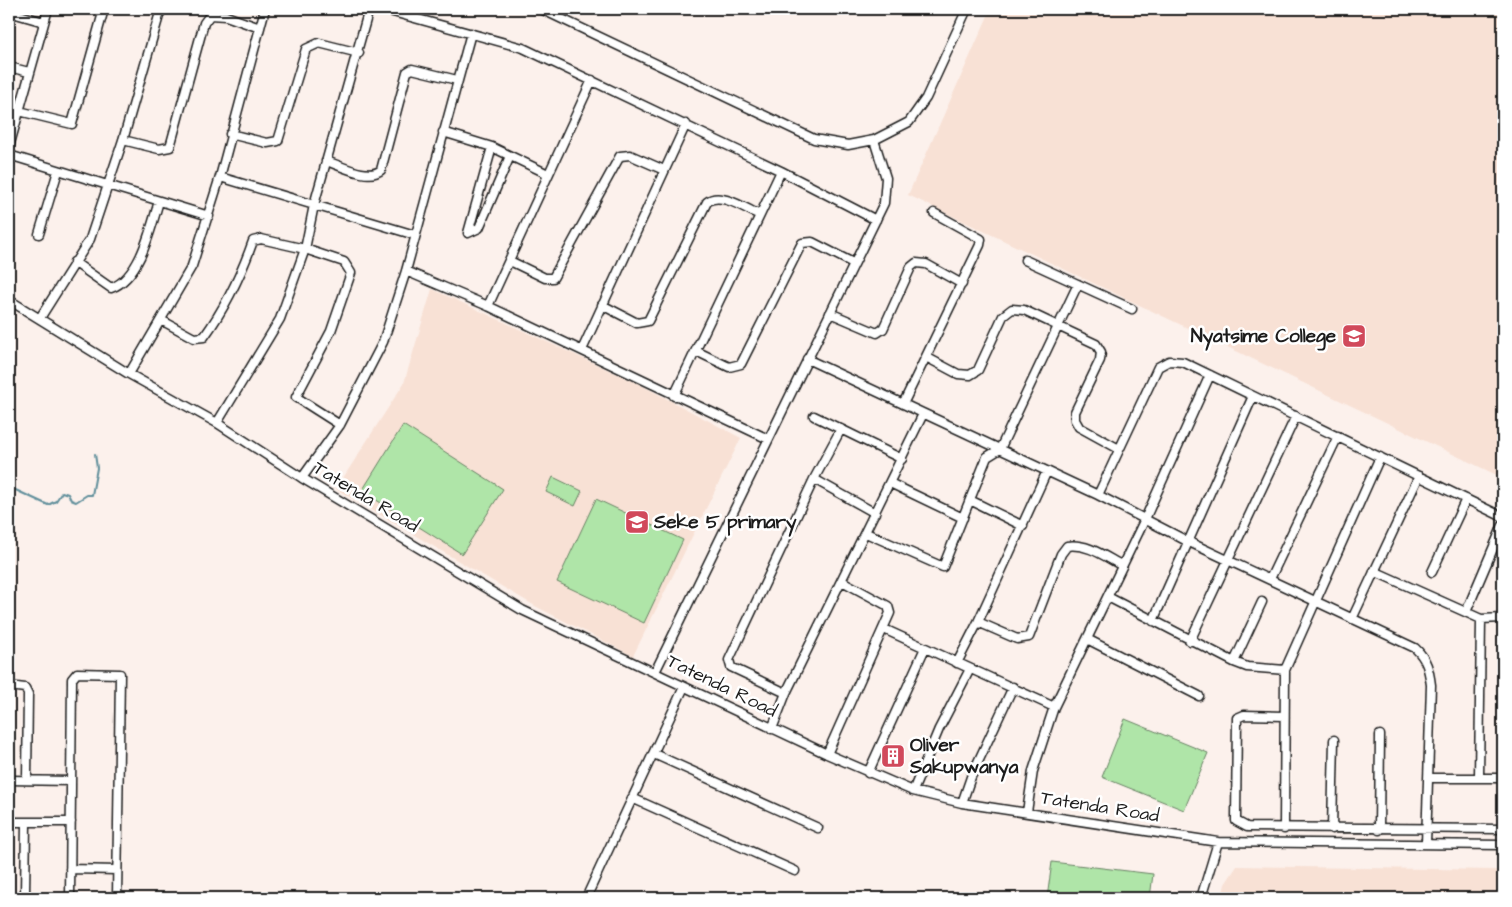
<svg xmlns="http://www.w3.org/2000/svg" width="1512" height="907" font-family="'Architects Daughter',sans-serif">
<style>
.built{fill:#f8e1d5}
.green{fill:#afe5a8;stroke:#668062}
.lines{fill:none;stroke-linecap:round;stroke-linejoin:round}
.stream{stroke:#618f9b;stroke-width:2}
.minor-casing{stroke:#1c1c1c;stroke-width:11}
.minor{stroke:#fff;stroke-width:8}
.labels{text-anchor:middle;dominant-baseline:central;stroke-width:5;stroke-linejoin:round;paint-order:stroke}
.poi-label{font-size:19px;font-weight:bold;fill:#1c1c1c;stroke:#fff;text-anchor:start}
.street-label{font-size:19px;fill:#1c1c1c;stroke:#fff}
</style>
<rect width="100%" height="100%" fill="#fcf1ec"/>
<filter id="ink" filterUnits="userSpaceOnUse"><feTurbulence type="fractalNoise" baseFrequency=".02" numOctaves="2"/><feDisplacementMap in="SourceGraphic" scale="10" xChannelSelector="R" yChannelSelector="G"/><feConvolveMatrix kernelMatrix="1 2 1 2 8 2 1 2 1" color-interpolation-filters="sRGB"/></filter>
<g filter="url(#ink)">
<path class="built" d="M991,9H1503V478L908,195Z
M432,289L639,384L741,438L633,656L535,606L336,489L404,383Z
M1237,866L1497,870V898H1222L1225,884Z"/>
<path class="green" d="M403,425L503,489L462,554L362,491Z
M553,477L582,491L575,506L546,492Z
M596,499L683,540L644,623L557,582Z
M1125,719L1208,753L1184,810L1102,777Z
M1052,862L1153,874L1150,898H1047Z"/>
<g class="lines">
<path class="stream" d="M9,487L48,505L56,501L62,492L68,494L71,500L76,502L87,495H92L97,468L95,454"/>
<defs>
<path id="minor" d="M382,9L523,48L781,171L876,220
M541,9L814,139L848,145L874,140L909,122L926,98L967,9
M9,12L44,22
M9,67L29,72
M19,111L72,124L104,9
M443,132L492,147L548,174
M230,134L267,143L278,141L306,49L319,43L359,53
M123,140L159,149L170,147L204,23L210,15L226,16L260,28
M9,147L48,9
M492,147L468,233L479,228L510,156
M9,155L209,216
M326,161C340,165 368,181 381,170L407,72L412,69L457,80
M220,177L415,235
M39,234L58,171
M1025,260L1132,309
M510,261L545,278H553L620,156L630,155L664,170
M74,262L111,288C140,278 151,228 159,201
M406,271L488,306L768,439
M9,300L129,374L217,423L302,478L522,610L827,754L913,791L962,803L1218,842L1503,845
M602,305L637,323L648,321L707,202C720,191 746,209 760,215
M488,306L592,80
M830,313L877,333L883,329L911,267L916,263L926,264L962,284
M40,318L90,239L123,140L161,9
M161,320L194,338L204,337C225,308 241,275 253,241L261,239L305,249L344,262L351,273L331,331L296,397L340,425
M582,350L686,124
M696,351L729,367L741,364L802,243L812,242L853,263
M926,357L958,374L970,375L978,370L1003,316L1012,309L1024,310L1096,344L1101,352L1100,360L1075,412V420L1079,427L1119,449
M807,359L1098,495L1187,541L1415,648C1427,659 1429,670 1431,685L1426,844
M129,374L192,266L220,177L265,9
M674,396L781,171
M903,404L980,245L981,239L934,213
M814,416L902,459
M217,423L280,319L305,249L314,205L369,9
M302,478L340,425L383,342L406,271L471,33
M814,479L841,429
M890,483L963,518
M1098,495L1158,367L1169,361L1183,362L1503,517
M970,500L1023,526
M866,533L943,567L987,457L1000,449L1078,284
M1374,571L1481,619L1503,618
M1432,572L1466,499
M1270,579L1338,436
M1108,597L1234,662L1247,667L1285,670
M1466,612L1503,525
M1352,619L1419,476
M1153,621L1253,396
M978,622L1017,639L1029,637L1061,554L1067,546C1087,543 1104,556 1121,565
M884,629L1054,707
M1087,639L1199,696
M1190,641L1296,416
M1234,662L1262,602
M957,663L978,622L1047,471
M655,672L884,203L886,178L874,140
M9,686L25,688L28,694L27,780
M786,693L731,667L729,660L814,479L875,513
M1284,716L1244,715L1237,718L1236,821L1247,827L1503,829
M772,729L786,693L923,414
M654,754L818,828
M827,754L890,613L888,606L842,581
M868,773L925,648
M1428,778H1503
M1479,778L1481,619
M9,780L71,781
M913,791L939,729L970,669
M632,798L795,871
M962,803L971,777L1013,687
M1027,812L1033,771L1054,707L1145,519L1210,375
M9,822H71
M1284,829L1285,670L1380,457
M1332,829L1334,740
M1379,830L1380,735
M70,869L117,870
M25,896L26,822
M70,898L72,679L77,673L120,674L117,898
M586,898L684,687
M1201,898L1218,842"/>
</defs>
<use href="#minor" class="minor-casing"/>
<use href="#minor" class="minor"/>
</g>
</g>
<defs>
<symbol id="school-square" viewBox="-11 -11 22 22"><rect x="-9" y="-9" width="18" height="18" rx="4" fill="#d1495b" stroke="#fff"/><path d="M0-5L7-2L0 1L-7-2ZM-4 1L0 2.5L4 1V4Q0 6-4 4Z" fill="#fff"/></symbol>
<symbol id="building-square" viewBox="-11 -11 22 22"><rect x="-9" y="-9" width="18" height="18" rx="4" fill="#d1495b" stroke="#fff"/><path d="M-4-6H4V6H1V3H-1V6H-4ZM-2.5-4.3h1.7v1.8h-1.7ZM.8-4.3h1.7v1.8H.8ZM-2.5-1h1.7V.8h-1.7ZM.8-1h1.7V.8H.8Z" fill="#fff"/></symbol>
</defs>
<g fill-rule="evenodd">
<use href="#school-square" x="1340" y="322" width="28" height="28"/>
<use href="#school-square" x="623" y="508" width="28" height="28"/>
<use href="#building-square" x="879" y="742" width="28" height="28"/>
</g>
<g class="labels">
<g class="poi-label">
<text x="1336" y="336" text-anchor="end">Nyatsime College</text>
<text x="654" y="522">Seke 5 primary</text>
<text x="910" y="745">Oliver<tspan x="910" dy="22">Sakupwanya</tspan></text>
</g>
<g class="street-label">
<text transform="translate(366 497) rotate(31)">Tatenda Road</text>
<text transform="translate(722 686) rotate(26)">Tatenda Road</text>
<text transform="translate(1100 807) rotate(9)">Tatenda Road</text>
</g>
</g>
<rect width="1512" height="907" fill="none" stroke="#fff" stroke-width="30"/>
<rect x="15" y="15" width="1482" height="877" fill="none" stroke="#1c1c1c" stroke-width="2" filter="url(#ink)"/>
</svg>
